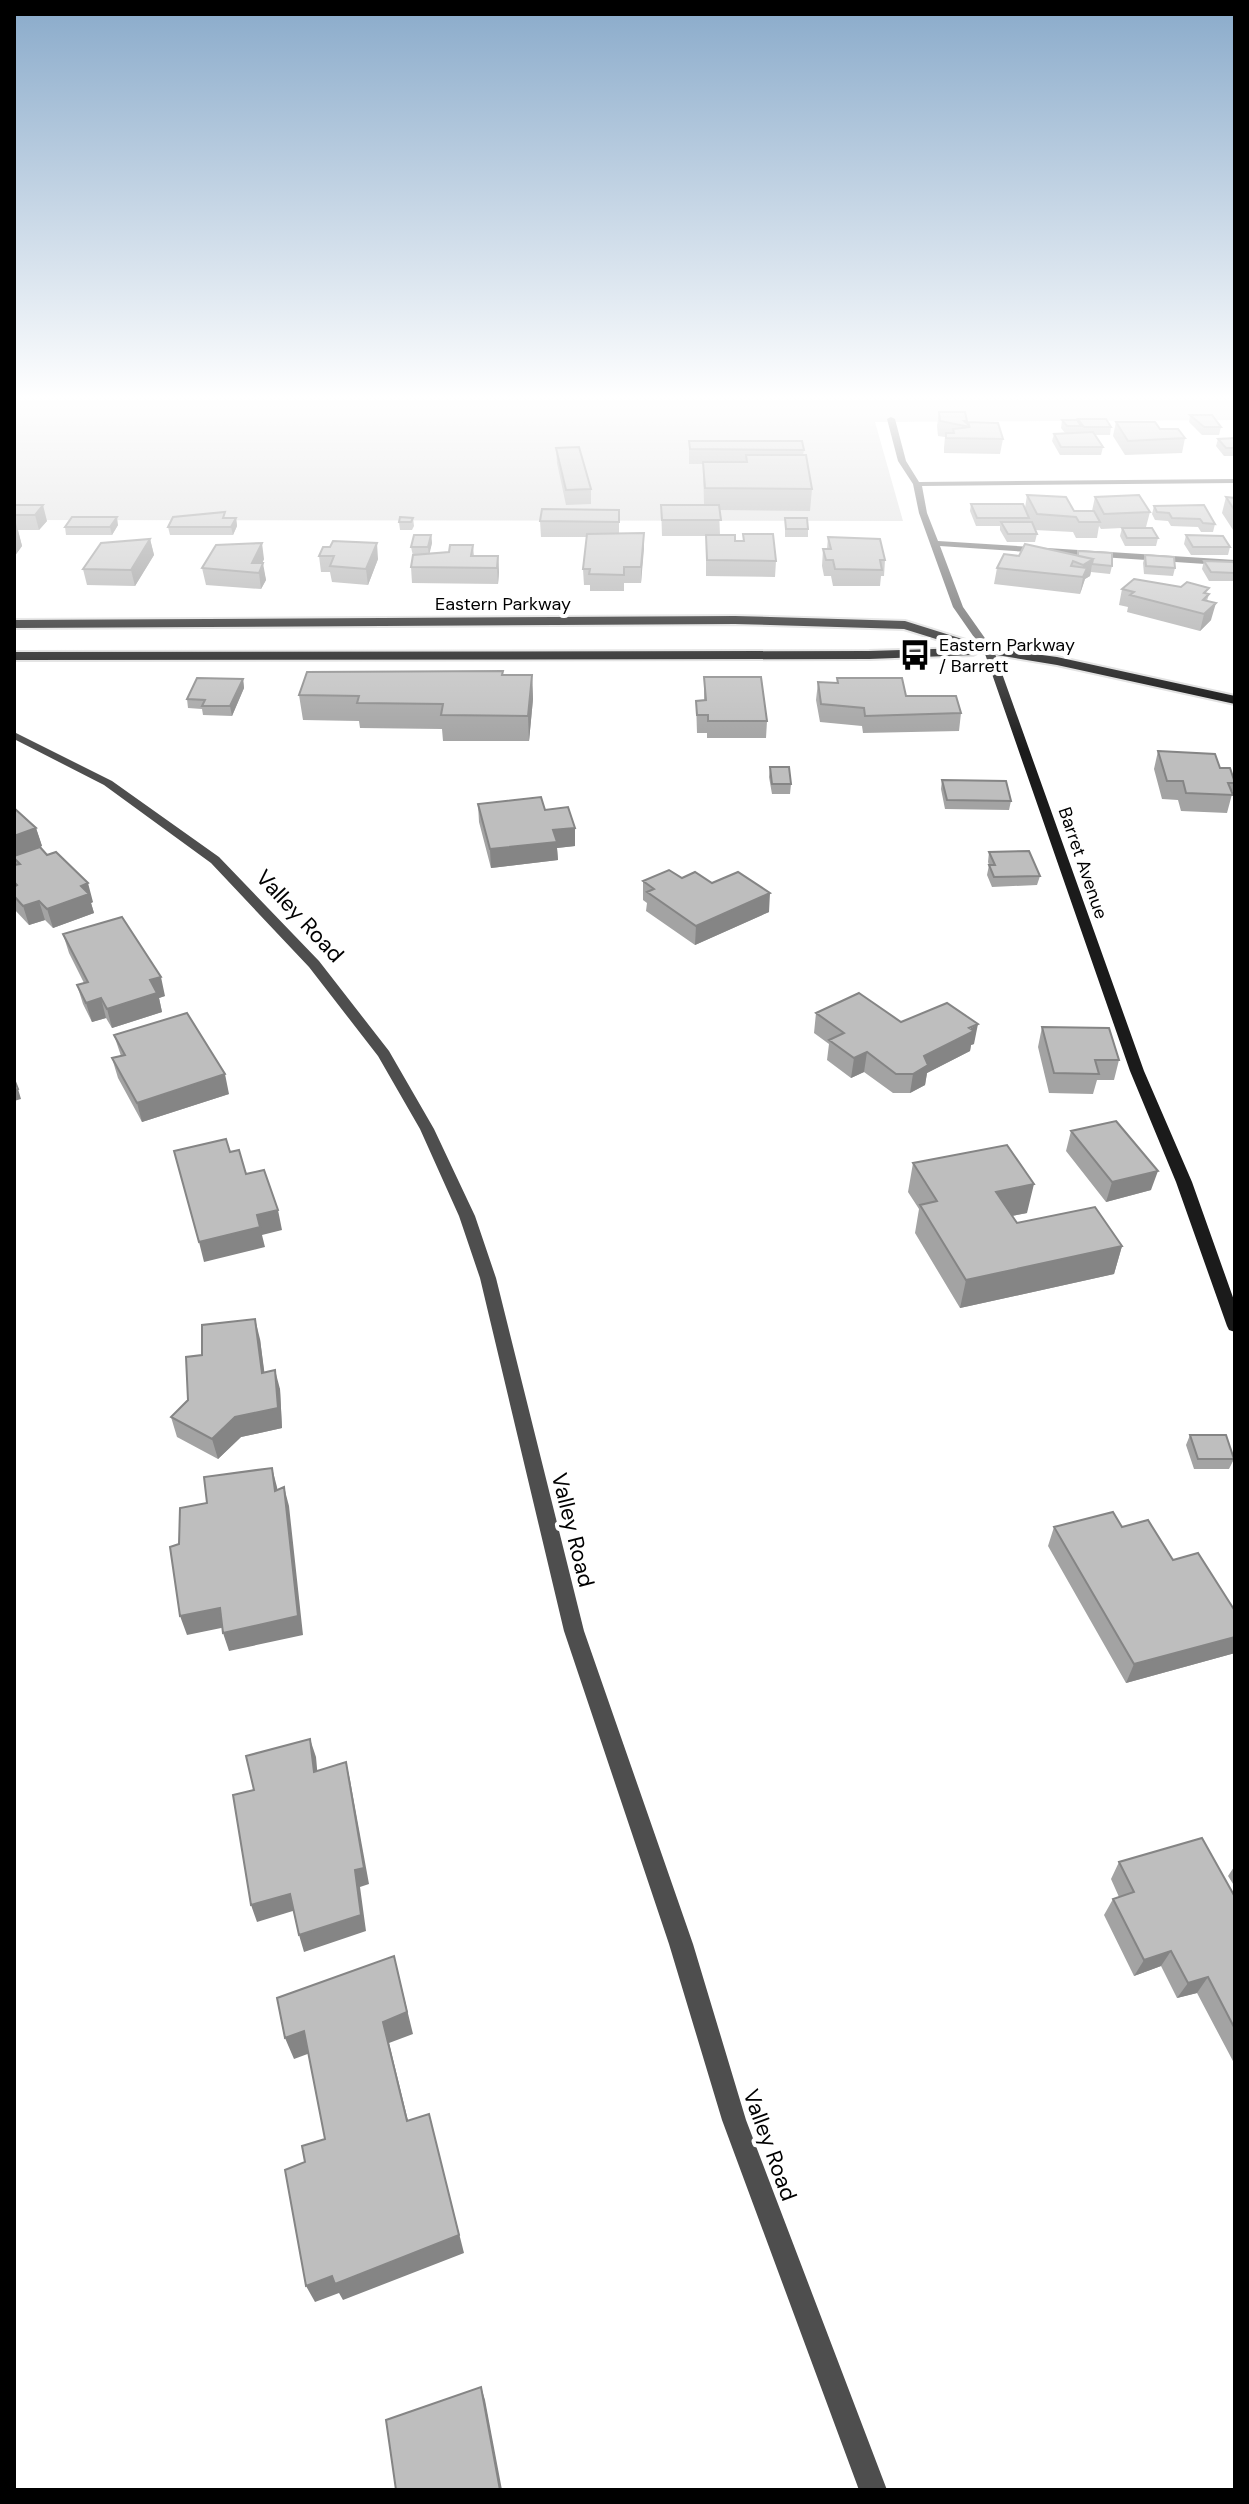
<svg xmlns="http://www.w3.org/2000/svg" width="1249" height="2504" font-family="'DM Sans',sans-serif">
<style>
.green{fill:#d5d5d5}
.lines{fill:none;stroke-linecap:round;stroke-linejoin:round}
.primary-casing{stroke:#dbdbdb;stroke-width:4}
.street{fill:#4e4e4e;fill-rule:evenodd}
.secondary{fill:#1b1b1b;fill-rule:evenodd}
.primary{fill:#000;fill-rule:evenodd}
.wall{fill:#a3a3a3}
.shaded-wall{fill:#858585}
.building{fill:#bebebe;stroke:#858585;stroke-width:2}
.labels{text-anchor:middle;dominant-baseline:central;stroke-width:8;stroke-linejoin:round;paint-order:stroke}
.far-street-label{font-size:18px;fill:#000;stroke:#fff}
.far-poi-label{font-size:18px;fill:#000;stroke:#fff;text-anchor:start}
.street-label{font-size:22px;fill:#000;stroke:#fff}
</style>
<rect width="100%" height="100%" fill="#fff"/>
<path class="green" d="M14,398H1235V420L875,422L903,521L14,520Z"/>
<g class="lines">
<defs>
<path id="primary" d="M735,616L905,621L991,648L1057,657L1235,696V704L1057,665L979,652L973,655L869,659L14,660V652L869,651L965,648L904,629L735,624L14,628V620Z"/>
</defs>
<use href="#primary" class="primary-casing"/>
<path class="street" d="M891,417L895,419L906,461L919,482L1235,479V483L922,486L927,513L938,541L1235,560V566L940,546L963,607L994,651L985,653L953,607L919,513L913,484L898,461L887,419Z
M14,732L112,781L219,857L319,961L389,1051L434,1129L475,1216L496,1278L584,1631L693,1944L746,2120L887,2490H859L722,2120L669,1944L564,1631L480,1278L459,1216L420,1129L378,1056L309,967L211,863L104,785L14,739Z"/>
<path class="secondary" d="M989,648L994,651L1144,1071L1192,1182L1235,1303V1332L1229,1330L1227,1326L1176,1182L1130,1071L984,651Z"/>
<use href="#primary" class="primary"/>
</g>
<path class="wall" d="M939,412L967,421L968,424V422L1003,439L1000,454L944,453V448L945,437L938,436L937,426Z
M1190,415L1221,427L1219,435H1202L1189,422Z
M1078,419L1111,427L1110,435H1095L1103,447L1101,455H1060L1052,441L1054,434L1065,433L1061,428L1062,420L1078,421Z
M1116,422L1160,429L1185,438L1182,453L1125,455L1113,436Z
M1235,438V456H1224L1216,446L1218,439Z
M689,441L804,450L803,455L812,489L810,511L719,510L720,535L735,541H743V534L776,561L775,577L706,576V536H662L661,505H704L703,464H689Z
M556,448L591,489V504L566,505L557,463Z
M1027,495L1074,511H1092L1095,497L1150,512L1146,527L1126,528L1158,538L1156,546H1125L1120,536L1122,528L1101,529L1099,526L1097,538H1076L1073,532L1035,530L1037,534L1035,542H1007L1000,530V526H976L970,511L971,504L1025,508Z
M1226,497L1235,498V533L1222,513Z
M14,505L47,521L39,530H18L22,546L14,557Z
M1154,506L1215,524L1213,532H1201L1198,527L1171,526L1168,521L1155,520L1152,514Z
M619,510V534L644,533L641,583H624V591H590V585H584L583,569L587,537H541L540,521Z
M226,518H236L237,526L233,535H170L168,527Z
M413,518L414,526L412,530H400L399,522Z
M785,518L808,529V537H785Z
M118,525L112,535H66L65,527Z
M431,535L432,543L429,553L449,552L473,545L474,556H498L499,572L498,584L412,583L411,567L413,556L411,547Z
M1186,535L1230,547L1228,555H1191L1184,544Z
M828,537L885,560L884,576H881L880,586H833L831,576H824L822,566L823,549H827Z
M150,539L154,555L135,586L87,585L83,569Z
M1078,551L1112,566L1110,574L1091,572L1090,576L1085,579L1080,594L994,584L997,568L1019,556H1077Z
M1145,555L1175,568L1173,576L1144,574L1143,563Z
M319,556L378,559L368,585L332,582L330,572H321Z
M264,559L262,563L266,580L261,589L206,585L202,568Z
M1204,561L1235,573V581H1209L1202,569Z
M1122,589L1209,594L1207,601L1211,620L1200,631L1127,612L1128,607L1119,605Z
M503,671V675H532L533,699L529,741H443L442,729L360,728L359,721L303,720L299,695Z
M704,677L767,721L766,738H707V733H697L696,701H704Z
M837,678L906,696L961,713L959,731L863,733L862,726L820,722L816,700L818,682L837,683Z
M243,679L244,688L232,716L203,715L202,709L188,708L187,699Z
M1158,751L1220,768L1235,783L1227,813L1181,811L1178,800L1162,799L1154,769Z
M770,767L791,784L790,794H772L769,777Z
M942,780L1011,801L1009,810L945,809L941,789Z
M478,804L545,810L575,828V846L557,848L558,860L491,868L479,822Z
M14,808L36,828L42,846L35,849L93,902L91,903L94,913L53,928L45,920L29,925L14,909V865H15L14,861Z
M989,852L1040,876L1037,885L992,887L987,875L989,865L988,862Z
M682,878L769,912L695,945L646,911L647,903L643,900V881Z
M63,934L165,996L159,998L162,1012L112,1028L106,1018L92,1022L83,1004L77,985L84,983L69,953Z
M816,1013L901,1022L974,1044L971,1045L970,1051L927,1073L925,1085L910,1093H893L864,1072L851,1078L827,1060L829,1044L814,1033Z
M1042,1027L1119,1060L1114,1080H1097L1093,1094L1049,1093L1038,1047Z
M114,1035L229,1094L142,1122L118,1078L112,1058L121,1056Z
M1071,1131L1151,1190L1106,1202L1066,1151Z
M913,1163L1027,1213L1012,1216L1017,1223L1122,1246L1114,1274L960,1308L915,1233L919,1209L908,1192Z
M260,1339L264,1372L280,1389L282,1428L241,1437L218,1459L177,1437L171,1417L188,1400L202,1355Z
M1190,1435L1234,1459L1229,1469H1194L1186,1445Z
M1054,1527H1122L1173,1560L1235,1611V1653L1126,1683L1048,1546Z
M1119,1862L1235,1897V2063H1234L1197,1993L1177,1998L1161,1966L1134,1976L1104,1915L1113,1899L1119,1897L1111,1879Z
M1234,1867H1235V1887L1228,1876Z"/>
<path class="shaded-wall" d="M43,505L47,521L39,530L35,515Z
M117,517L118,525L112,535L110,527Z
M236,518L237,526L233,535L231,527Z
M16,523L22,546L14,557V526Z
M644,533V549L641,583V567Z
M431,535L432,543L429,556L428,547Z
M150,539L154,555L135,586L131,570Z
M262,543L264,559L258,573L252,563Z
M377,543L378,559L368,585L366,569Z
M498,556L499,572L498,584L497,568Z
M1093,559L1090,576L1085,579L1080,594L1083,577H1081L1083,565Z
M263,563L266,580L261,589L259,573Z
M1216,603L1211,620L1200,631L1204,614Z
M532,675L533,699L529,741L528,716Z
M243,679L244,688L232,716L230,706Z
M36,828L42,846L14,856V836Z
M575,828V846L557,848L558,860L491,868L490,849L553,830Z
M88,883L93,902L91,903L94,913L53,928L47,909L81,886Z
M770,893L769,912L695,945L696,926Z
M39,901L45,920L29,925L23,906Z
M161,977L165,996L159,998L162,1012L112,1028L107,1009L150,980Z
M101,998L106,1018L92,1022L86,1003Z
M978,1024L974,1044L971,1045L970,1051L927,1073L925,1085L910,1093L913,1074L924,1056Z
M867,1052L864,1072L851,1078L854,1058Z
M225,1074L229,1094L142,1122L137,1103Z
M18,1089L21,1099L14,1101V1090Z
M1158,1171L1151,1190L1106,1202L1112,1182Z
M1034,1184L1027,1213L990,1220L996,1192Z
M278,1210L282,1230L262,1235L265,1247L204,1262L199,1242L257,1215Z
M1122,1246L1114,1274L960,1308L966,1280Z
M255,1319L260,1339L267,1392L262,1373Z
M275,1370L280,1389L282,1428L241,1437L218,1459L212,1439Z
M272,1468L277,1487L280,1511L275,1491Z
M284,1487L289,1506L303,1635L229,1651L223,1633Z
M220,1608L226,1627L187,1635L180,1616Z
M1235,1637V1653L1126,1683L1134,1664Z
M310,1739L316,1757L319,1790L314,1772Z
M346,1762L350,1780L369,1884L360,1887L366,1931L304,1952L299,1935L355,1870Z
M290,1894L296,1910L257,1922L251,1905Z
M1171,1951L1161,1966L1134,1976L1144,1960Z
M394,1956L413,2034L389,2043L413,2141L407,2121L383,2022Z
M1208,1977L1197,1993L1177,1998L1188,1983Z
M304,2031L313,2052L294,2059L285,2038Z
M434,2134L464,2253L343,2300L339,2293L315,2302L306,2286Z
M481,2387L485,2400L502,2490H500Z"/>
<path class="building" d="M939,412H965L967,421H964L969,425L968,422L998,423L1003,439L946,438V433H954L953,429L970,427L940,421Z
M1190,415H1212L1221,427H1204Z
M1078,419H1106L1111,427H1084Z
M1062,420H1077L1081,426H1067Z
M1116,422H1155L1160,429H1178L1185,438L1128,441Z
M1093,432L1103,447H1061L1054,434Z
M1235,438V448H1226L1218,439Z
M689,441H802L804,450L690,449Z
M579,447L591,489L566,490L556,448Z
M746,455H806L812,489L705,488L703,462H747Z
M1027,495L1066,497L1074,511H1094L1100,522H1079L1076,517L1037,514Z
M1139,495L1150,512L1104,514L1095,497Z
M1226,497L1235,498V511Z
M971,504H1023L1029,518H977Z
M14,505H43L35,515H14Z
M661,505H719L721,520H662Z
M1204,505L1215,524L1203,523L1200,519L1172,518L1169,513L1157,512L1154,506Z
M542,509L619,510V522L540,521Z
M225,512L223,518H236L231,527H168L173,517Z
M72,517H117L110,527H65Z
M400,517L413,518L411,522H399Z
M785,518H807L808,529H786Z
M1001,522H1032L1037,534H1008Z
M1122,528H1152L1158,538H1127Z
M644,533L641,567H624V575L589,574L590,569H583L587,534Z
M743,534H773L776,561L707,560L706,535H735V541H744Z
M414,535H431L428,547H411Z
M1186,535L1223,536L1230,547H1193Z
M828,537L880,539L885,560H880L882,570L835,569L833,560H826L823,549H831Z
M150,539L131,570L83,569L101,543Z
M333,541L377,543L366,569L330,566L334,556H319L323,547H330Z
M262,543L252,563H263L259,573L202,568L216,545Z
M1025,544L1093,559L1083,565L1073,561L1071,566L1087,568L1083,577L997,568L1004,554L1019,556Z
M450,545H473L471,556H498L497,568L411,567L413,555L449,552Z
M1078,551L1112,553V566L1092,564L1093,559L1078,556Z
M1145,555L1174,557L1175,568L1146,566Z
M1204,561L1233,562L1235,565V573L1211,572Z
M1134,579L1181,587L1187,582L1209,588L1204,593L1209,594L1203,600L1216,603L1204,614L1130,595L1134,592L1122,589Z
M503,671L502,675H532L528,716L441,715L443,704L357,703L359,696L299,695L307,672Z
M704,677H761L767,721H708V715H697L696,701L706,700Z
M197,678L243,679L230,706H202L205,700L187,699Z
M837,678H902L906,696H956L961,713L865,716L864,708L821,704L818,682L838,683Z
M1158,751L1215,754L1220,768H1230L1235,783H1228L1233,795L1186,793L1183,781H1167Z
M770,767H789L791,784H772Z
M942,780L1006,781L1011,801L947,800Z
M541,797L545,810L568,807L575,828L553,830L557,842L490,849L478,804Z
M14,808L36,828L14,836Z
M40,847L47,855L56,852L88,883L81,886L89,894L47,909L39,901L23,906L14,896V887L17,885L14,882V865L20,864L14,858V856Z
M1029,851L1040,876L994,877L989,865H995L989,852Z
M669,870L682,878L695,872L712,883L738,872L770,893L696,926L647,892L654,889L643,881Z
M122,917L161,977L150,980L157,993L107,1009L101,998L86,1003L77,985L88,982L63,934Z
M859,993L901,1022L947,1003L978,1024L969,1028L974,1031L924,1056L928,1065L913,1074H896L867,1052L854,1058L829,1040L844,1033L816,1013Z
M187,1013L225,1074L137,1103L112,1058L125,1055L114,1035Z
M1042,1027L1109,1028L1119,1060H1095L1099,1074L1054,1073Z
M14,1079L18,1089L14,1090Z
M1116,1121L1158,1171L1112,1182L1071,1131Z
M226,1139L230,1152L239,1150L246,1174L264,1170L278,1210L257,1215L260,1227L199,1242L174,1151Z
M1007,1145L1034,1184L996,1192L1017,1223L1095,1207L1122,1246L966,1280L920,1205L937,1201L913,1163Z
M255,1319L262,1373L275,1370L278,1408L235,1417L212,1439L171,1417L188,1400L186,1357L202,1355V1325Z
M1190,1435H1226L1234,1459H1198Z
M272,1468L275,1491L284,1487L298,1616L223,1633L220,1608L180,1616L170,1547L179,1544L180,1508L207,1503L204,1477Z
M1113,1512L1122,1527L1148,1520L1173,1560L1198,1553L1235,1611V1637L1134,1664L1054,1527Z
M310,1739L314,1772L346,1762L364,1868L355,1870L361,1915L299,1935L290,1894L251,1905L233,1795L254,1790L246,1756Z
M1202,1838L1235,1897V2029L1208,1977L1188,1983L1171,1951L1144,1960L1113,1899L1134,1892L1119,1862Z
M394,1956L407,2012L383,2022L407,2121L429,2114L459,2235L335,2284L332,2276L306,2286L285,2170L305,2162L302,2146L325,2139L304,2031L285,2038L277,1998Z
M481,2387L500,2490H396L386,2420Z"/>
<linearGradient id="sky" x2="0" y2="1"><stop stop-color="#89aaca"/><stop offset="0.53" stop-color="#fff"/><stop offset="1" stop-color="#fff" stop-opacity="0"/></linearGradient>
<rect width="1249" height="749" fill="url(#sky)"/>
<defs>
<symbol id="bus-bare" viewBox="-9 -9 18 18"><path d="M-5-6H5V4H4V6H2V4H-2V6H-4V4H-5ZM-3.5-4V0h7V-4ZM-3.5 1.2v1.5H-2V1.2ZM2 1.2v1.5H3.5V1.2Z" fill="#000" stroke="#fff" stroke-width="2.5" paint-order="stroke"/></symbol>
</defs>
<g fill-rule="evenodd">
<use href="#bus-bare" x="893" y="633" width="44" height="44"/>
</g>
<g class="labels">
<g class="far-street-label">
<text x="503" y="604">Eastern Parkway</text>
<text transform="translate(1083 863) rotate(71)">Barret Avenue</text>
</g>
<g class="far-poi-label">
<text x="939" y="645">Eastern Parkway<tspan x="939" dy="21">/ Barrett</tspan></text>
</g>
<g class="street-label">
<text transform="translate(300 916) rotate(47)">Valley Road</text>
<text transform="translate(573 1530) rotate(76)">Valley Road</text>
<text transform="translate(770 2145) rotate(70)">Valley Road</text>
</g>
</g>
<rect width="1249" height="2504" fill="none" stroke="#000000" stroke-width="32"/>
</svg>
